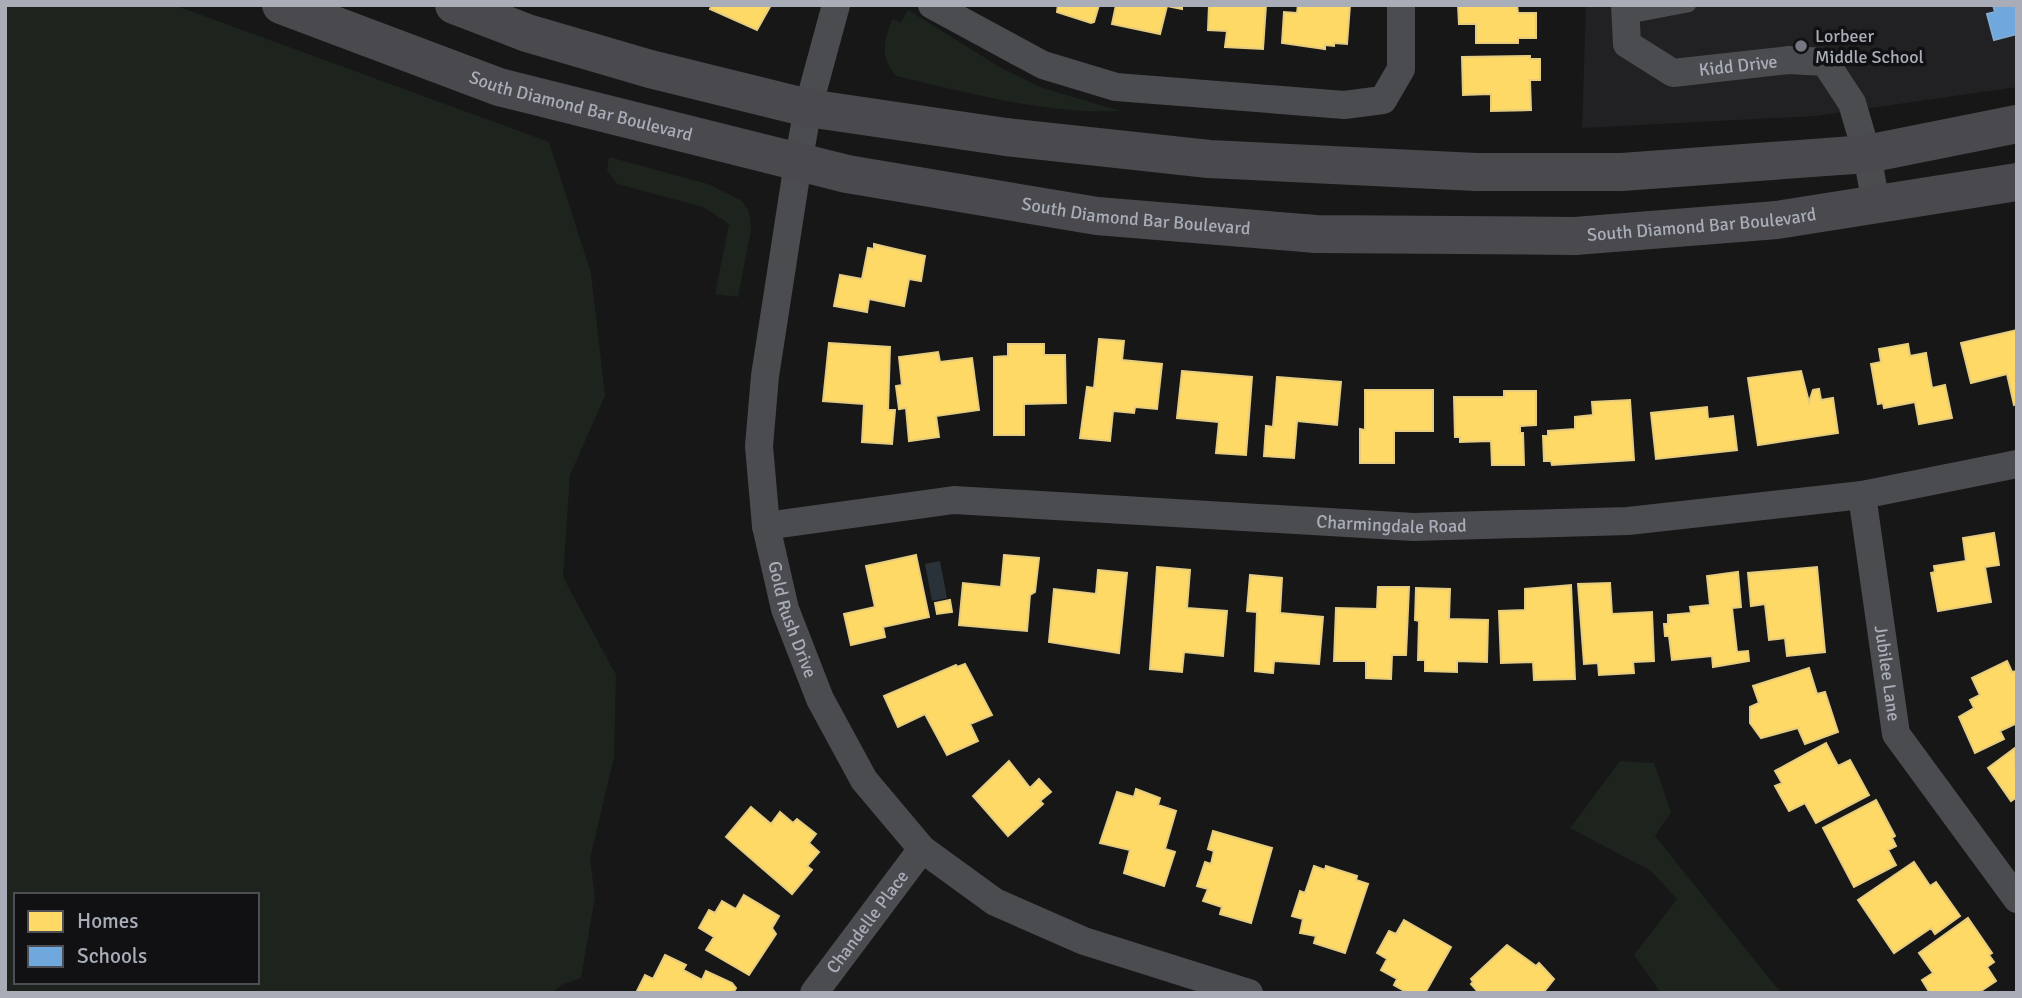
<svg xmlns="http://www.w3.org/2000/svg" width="2022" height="998" viewBox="0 0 2022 998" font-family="Signika,sans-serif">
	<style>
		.built { fill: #212123 }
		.green { fill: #1d241e; fill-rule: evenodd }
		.water { fill: #2a3239 }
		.homes { fill: #ffd966; stroke: #e5cc7f; stroke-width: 2 }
		.schools { fill: #6fa8dc; stroke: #80aad1; stroke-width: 2 }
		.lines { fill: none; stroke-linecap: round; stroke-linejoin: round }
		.lane { stroke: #4b4c50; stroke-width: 14 }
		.street { stroke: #4b4c50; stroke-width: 28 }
		.secondary { stroke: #4a4a4e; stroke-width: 38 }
		.poi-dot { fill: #757880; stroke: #111113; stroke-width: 2.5 }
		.labels { text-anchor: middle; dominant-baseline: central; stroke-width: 7; stroke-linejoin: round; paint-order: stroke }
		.poi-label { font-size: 18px; fill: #a8adb8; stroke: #111113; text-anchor: start }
		.street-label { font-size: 18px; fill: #a8adb8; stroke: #111113 }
	</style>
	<rect width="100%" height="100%" fill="#171717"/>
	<path class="built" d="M 1586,5 L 2017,5 L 2017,87 L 1815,116 L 1582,128 Z"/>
	<path class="green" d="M 5,5 L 174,5 L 549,142 L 591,273 L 605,396 L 570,475 L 563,577 L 616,675 L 614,757 L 590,859 L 595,897 L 581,978 L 561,985 L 552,993 L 5,993 ZM 16,895 L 257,895 L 257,982 L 16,982 Z
		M 908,10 L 1003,69 L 1043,88 L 1120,111 C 1044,114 969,93 896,76 C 879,55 884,43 892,19 L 901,23 Z
		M 609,157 L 708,184 L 742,201 L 749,212 L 751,230 L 738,297 L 715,294 L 729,224 L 703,207 L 617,184 L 607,170 Z
		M 1620,761 L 1654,763 L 1671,812 L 1655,836 L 1781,993 L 1661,993 L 1634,955 L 1677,899 L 1651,871 L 1570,828 Z"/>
	<path class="water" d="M 940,561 L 947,598 L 932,601 L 925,564 Z"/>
	<path class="homes" d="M 712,5 L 771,5 L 757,30 L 710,9 Z
		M 1058,5 L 1099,5 L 1094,22 L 1091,23 L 1057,12 Z
		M 1116,5 L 1182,5 L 1182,9 L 1167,6 L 1160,34 L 1112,24 Z
		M 1209,5 L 1266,5 L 1263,49 L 1225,47 L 1227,31 L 1208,30 Z
		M 1298,5 L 1350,5 L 1347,44 L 1334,43 L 1334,46 L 1325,45 L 1325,49 L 1282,43 L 1284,12 L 1297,13 Z
		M 1458,5 L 1517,5 L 1518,13 L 1536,13 L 1536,38 L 1518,38 L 1518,43 L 1476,43 L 1476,24 L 1459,24 Z
		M 1530,56 L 1530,59 L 1540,59 L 1540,80 L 1530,80 L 1531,110 L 1491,111 L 1491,94 L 1463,95 L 1462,57 Z
		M 874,244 L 925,256 L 921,281 L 909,279 L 904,306 L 869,299 L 867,312 L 834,306 L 840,275 L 862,279 L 868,248 L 874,249 Z
		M 2017,330 L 2017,404 L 2014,405 L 2007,374 L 1971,383 L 1961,343 Z
		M 1099,339 L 1124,341 L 1122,360 L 1162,364 L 1157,409 L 1135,407 L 1134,413 L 1113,411 L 1110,441 L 1080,438 L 1087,387 L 1094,388 Z
		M 829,343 L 890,347 L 888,410 L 895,410 L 892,444 L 862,442 L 864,404 L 823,401 Z
		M 1008,344 L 1044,344 L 1044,355 L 1065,355 L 1066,403 L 1024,404 L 1024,435 L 994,435 L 994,357 L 1008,356 Z
		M 1908,344 L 1910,356 L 1926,353 L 1932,388 L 1945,385 L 1952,418 L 1919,424 L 1915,402 L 1884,408 L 1883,403 L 1878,404 L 1871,364 L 1881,362 L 1879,349 Z
		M 938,352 L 940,362 L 972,358 L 979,410 L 936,416 L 939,437 L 909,441 L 906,408 L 899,409 L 896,386 L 902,385 L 899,357 Z
		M 1182,371 L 1252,377 L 1246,455 L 1216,453 L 1219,422 L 1177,418 Z
		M 1801,371 L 1809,402 L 1813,390 L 1819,389 L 1821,400 L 1833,398 L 1838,433 L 1758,445 L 1748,378 Z
		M 1277,377 L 1341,382 L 1337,425 L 1297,421 L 1294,458 L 1264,456 L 1266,426 L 1273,427 Z
		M 1365,390 L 1433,390 L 1433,431 L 1394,431 L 1394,463 L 1360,463 L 1360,429 L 1365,430 Z
		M 1504,391 L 1536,391 L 1536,425 L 1520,426 L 1520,433 L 1523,433 L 1524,465 L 1492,465 L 1491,441 L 1460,442 L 1460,437 L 1455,437 L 1454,397 L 1504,397 Z
		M 1630,400 L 1634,460 L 1552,465 L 1551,461 L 1544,461 L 1543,436 L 1548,436 L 1548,431 L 1575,429 L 1575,417 L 1593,415 L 1592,402 Z
		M 1707,407 L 1708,419 L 1733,416 L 1737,450 L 1656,459 L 1651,413 Z
		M 1994,533 L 1999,565 L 1985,567 L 1991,602 L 1938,611 L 1931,573 L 1935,572 L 1934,566 L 1966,561 L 1963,538 Z
		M 916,555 L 929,617 L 883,627 L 885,637 L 851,645 L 844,614 L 875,607 L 866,566 Z
		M 1004,555 L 1039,558 L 1035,592 L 1030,595 L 1027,631 L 959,625 L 963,583 L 1001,587 Z
		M 1157,567 L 1190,570 L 1187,608 L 1227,611 L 1223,656 L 1184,652 L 1182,672 L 1150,669 Z
		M 1817,567 L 1825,652 L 1787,656 L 1785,638 L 1769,640 L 1765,604 L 1751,606 L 1748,573 Z
		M 1098,570 L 1127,573 L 1119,653 L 1049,642 L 1054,589 L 1096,594 Z
		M 1738,572 L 1741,607 L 1732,608 L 1737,652 L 1748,651 L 1749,661 L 1713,667 L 1712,656 L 1672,660 L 1669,636 L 1665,636 L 1664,624 L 1668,624 L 1668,615 L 1691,613 L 1690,607 L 1710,605 L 1707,576 Z
		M 1250,575 L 1282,578 L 1280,613 L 1323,617 L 1319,664 L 1274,661 L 1273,673 L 1255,671 L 1257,612 L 1247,611 Z
		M 1610,583 L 1612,614 L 1652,612 L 1654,661 L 1633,662 L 1634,673 L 1599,675 L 1598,663 L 1584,664 L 1578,584 Z
		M 1571,585 L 1575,679 L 1534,680 L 1533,662 L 1501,663 L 1499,611 L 1525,610 L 1525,589 Z
		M 1378,587 L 1409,587 L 1406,655 L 1392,655 L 1391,679 L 1366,678 L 1366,661 L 1334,661 L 1336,608 L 1377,609 Z
		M 1416,588 L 1450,589 L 1449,619 L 1488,620 L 1487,662 L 1457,661 L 1457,672 L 1425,671 L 1425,660 L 1418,660 L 1419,621 L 1415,620 Z
		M 950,600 L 952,612 L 937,614 L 935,603 Z
		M 2007,661 L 2012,672 L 2017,671 L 2017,723 L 2000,731 L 2004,739 L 1975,753 L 1959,717 L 1974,708 L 1970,700 L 1980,695 L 1972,678 Z
		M 965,664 L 992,715 L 970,724 L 978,741 L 947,755 L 925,714 L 898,727 L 884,696 L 956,665 L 957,667 Z
		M 1809,668 L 1817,694 L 1825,692 L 1838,732 L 1805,744 L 1798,728 L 1761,738 L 1750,723 L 1750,707 L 1759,703 L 1753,686 Z
		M 1826,743 L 1838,766 L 1850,760 L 1869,795 L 1816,823 L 1805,803 L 1789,811 L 1775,786 L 1782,783 L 1775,771 Z
		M 2015,748 L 2017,797 L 2011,801 L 1988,768 Z
		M 1009,761 L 1030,788 L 1039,779 L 1051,792 L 1040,801 L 1043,804 L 1008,836 L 973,796 Z
		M 1136,789 L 1160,798 L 1158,805 L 1176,811 L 1165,849 L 1175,852 L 1164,886 L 1124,873 L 1130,850 L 1100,843 L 1117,792 L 1134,797 Z
		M 1876,800 L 1895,836 L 1892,838 L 1896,846 L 1888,850 L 1896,865 L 1854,887 L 1823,828 Z
		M 751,807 L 771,824 L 780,812 L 793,823 L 797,819 L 816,834 L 809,843 L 819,852 L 807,866 L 812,870 L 792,894 L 726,837 Z
		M 1213,831 L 1272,848 L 1251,923 L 1220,914 L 1222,907 L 1203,901 L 1208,889 L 1197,886 L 1205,862 L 1211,864 L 1214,851 L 1208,849 Z
		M 1914,862 L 1930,886 L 1936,882 L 1960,916 L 1935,934 L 1931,928 L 1894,953 L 1858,900 Z
		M 1314,866 L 1325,870 L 1326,866 L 1357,876 L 1356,880 L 1368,884 L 1345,953 L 1314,943 L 1316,936 L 1300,933 L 1303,919 L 1292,916 L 1300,891 L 1305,893 Z
		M 744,895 L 779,916 L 772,928 L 776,934 L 749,975 L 706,950 L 714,937 L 699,928 L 709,910 L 715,913 L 722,901 L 736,909 Z
		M 1968,918 L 1992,953 L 1989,955 L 1994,962 L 1987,967 L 1996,981 L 1978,993 L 1930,993 L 1922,980 L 1933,973 L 1919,953 Z
		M 1404,920 L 1451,947 L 1425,993 L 1408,993 L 1394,985 L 1397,979 L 1381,970 L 1387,959 L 1377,953 L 1389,931 L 1396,934 Z
		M 1507,945 L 1536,966 L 1539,963 L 1554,979 L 1543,993 L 1479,993 L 1471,984 L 1473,982 L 1471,979 Z
		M 665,955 L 686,965 L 683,970 L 702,980 L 706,971 L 732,983 L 736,988 L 733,993 L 636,993 L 645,975 L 653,979 Z"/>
	<path class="schools" d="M 1993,5 L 2017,5 L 2017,34 L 1994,40 L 1987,14 L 1995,12 Z"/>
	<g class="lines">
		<path class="lane" d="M 1626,17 L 1689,5"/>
		<g class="street">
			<path id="s1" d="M 836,5 L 808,108 L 798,163 L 765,376 L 759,446 L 766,526 L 785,609 L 820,699 L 864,780 L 922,849 L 995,902 L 1084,941 L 1249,993"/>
			<path d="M 932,5 L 1043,65 L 1116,87 L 1344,105 L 1383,100 L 1401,69 L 1401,5"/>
			<path id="s2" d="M 1625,5 L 1627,44 L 1673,73 L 1789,60 L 1825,62 L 1852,103 L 1867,154 L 1876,205"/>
			<path id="s3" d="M 1862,495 L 1896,734 L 2017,899"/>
			<path id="s4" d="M 766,526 L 954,500 L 1414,527 L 1628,521 L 1862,495 L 2017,464"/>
			<path id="s5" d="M 814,993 L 922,849"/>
		</g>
		<g class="secondary">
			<path id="s6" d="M 281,5 L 499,87 L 847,174 L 1097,216 L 1316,234 L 1575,236 L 1777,220 L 2017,182"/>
			<path d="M 454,5 L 527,33 L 650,69 L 808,108 L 1006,137 L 1209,159 L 1476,172 L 1622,172 L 1867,154 L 2017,124"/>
		</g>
	</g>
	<circle class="poi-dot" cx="1801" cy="46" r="7"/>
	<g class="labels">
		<g class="poi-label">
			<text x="1815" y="36">Lorbeer<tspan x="1815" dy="21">Middle School</tspan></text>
		</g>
		<g class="street-label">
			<text stroke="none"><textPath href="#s2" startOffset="159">Kidd Drive</textPath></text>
			<text stroke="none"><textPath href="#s6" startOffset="317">South Diamond Bar Boulevard</textPath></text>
			<text stroke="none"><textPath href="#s6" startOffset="884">South Diamond Bar Boulevard</textPath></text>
			<text stroke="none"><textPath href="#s6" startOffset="1451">South Diamond Bar Boulevard</textPath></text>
			<text stroke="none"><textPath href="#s4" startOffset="628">Charmingdale Road</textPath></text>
			<text stroke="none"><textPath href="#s1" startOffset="626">Gold Rush Drive</textPath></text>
			<text stroke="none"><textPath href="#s3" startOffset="180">Jubilee Lane</textPath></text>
			<text stroke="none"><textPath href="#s5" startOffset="89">Chandelle Place</textPath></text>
		</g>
	</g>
	<rect width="2022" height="998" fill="none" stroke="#a8adb8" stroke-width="14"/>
	<rect x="14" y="893" width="245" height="91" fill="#111113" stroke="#4d4f55" stroke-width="2"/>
	<rect x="28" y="911" width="35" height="21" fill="#ffd966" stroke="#4d4f55" stroke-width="2"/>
	<text x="77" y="928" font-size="21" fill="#a8adb8">Homes</text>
	<rect x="28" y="946" width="35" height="21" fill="#6fa8dc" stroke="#4d4f55" stroke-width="2"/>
	<text x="77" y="963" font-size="21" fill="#a8adb8">Schools</text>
</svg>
